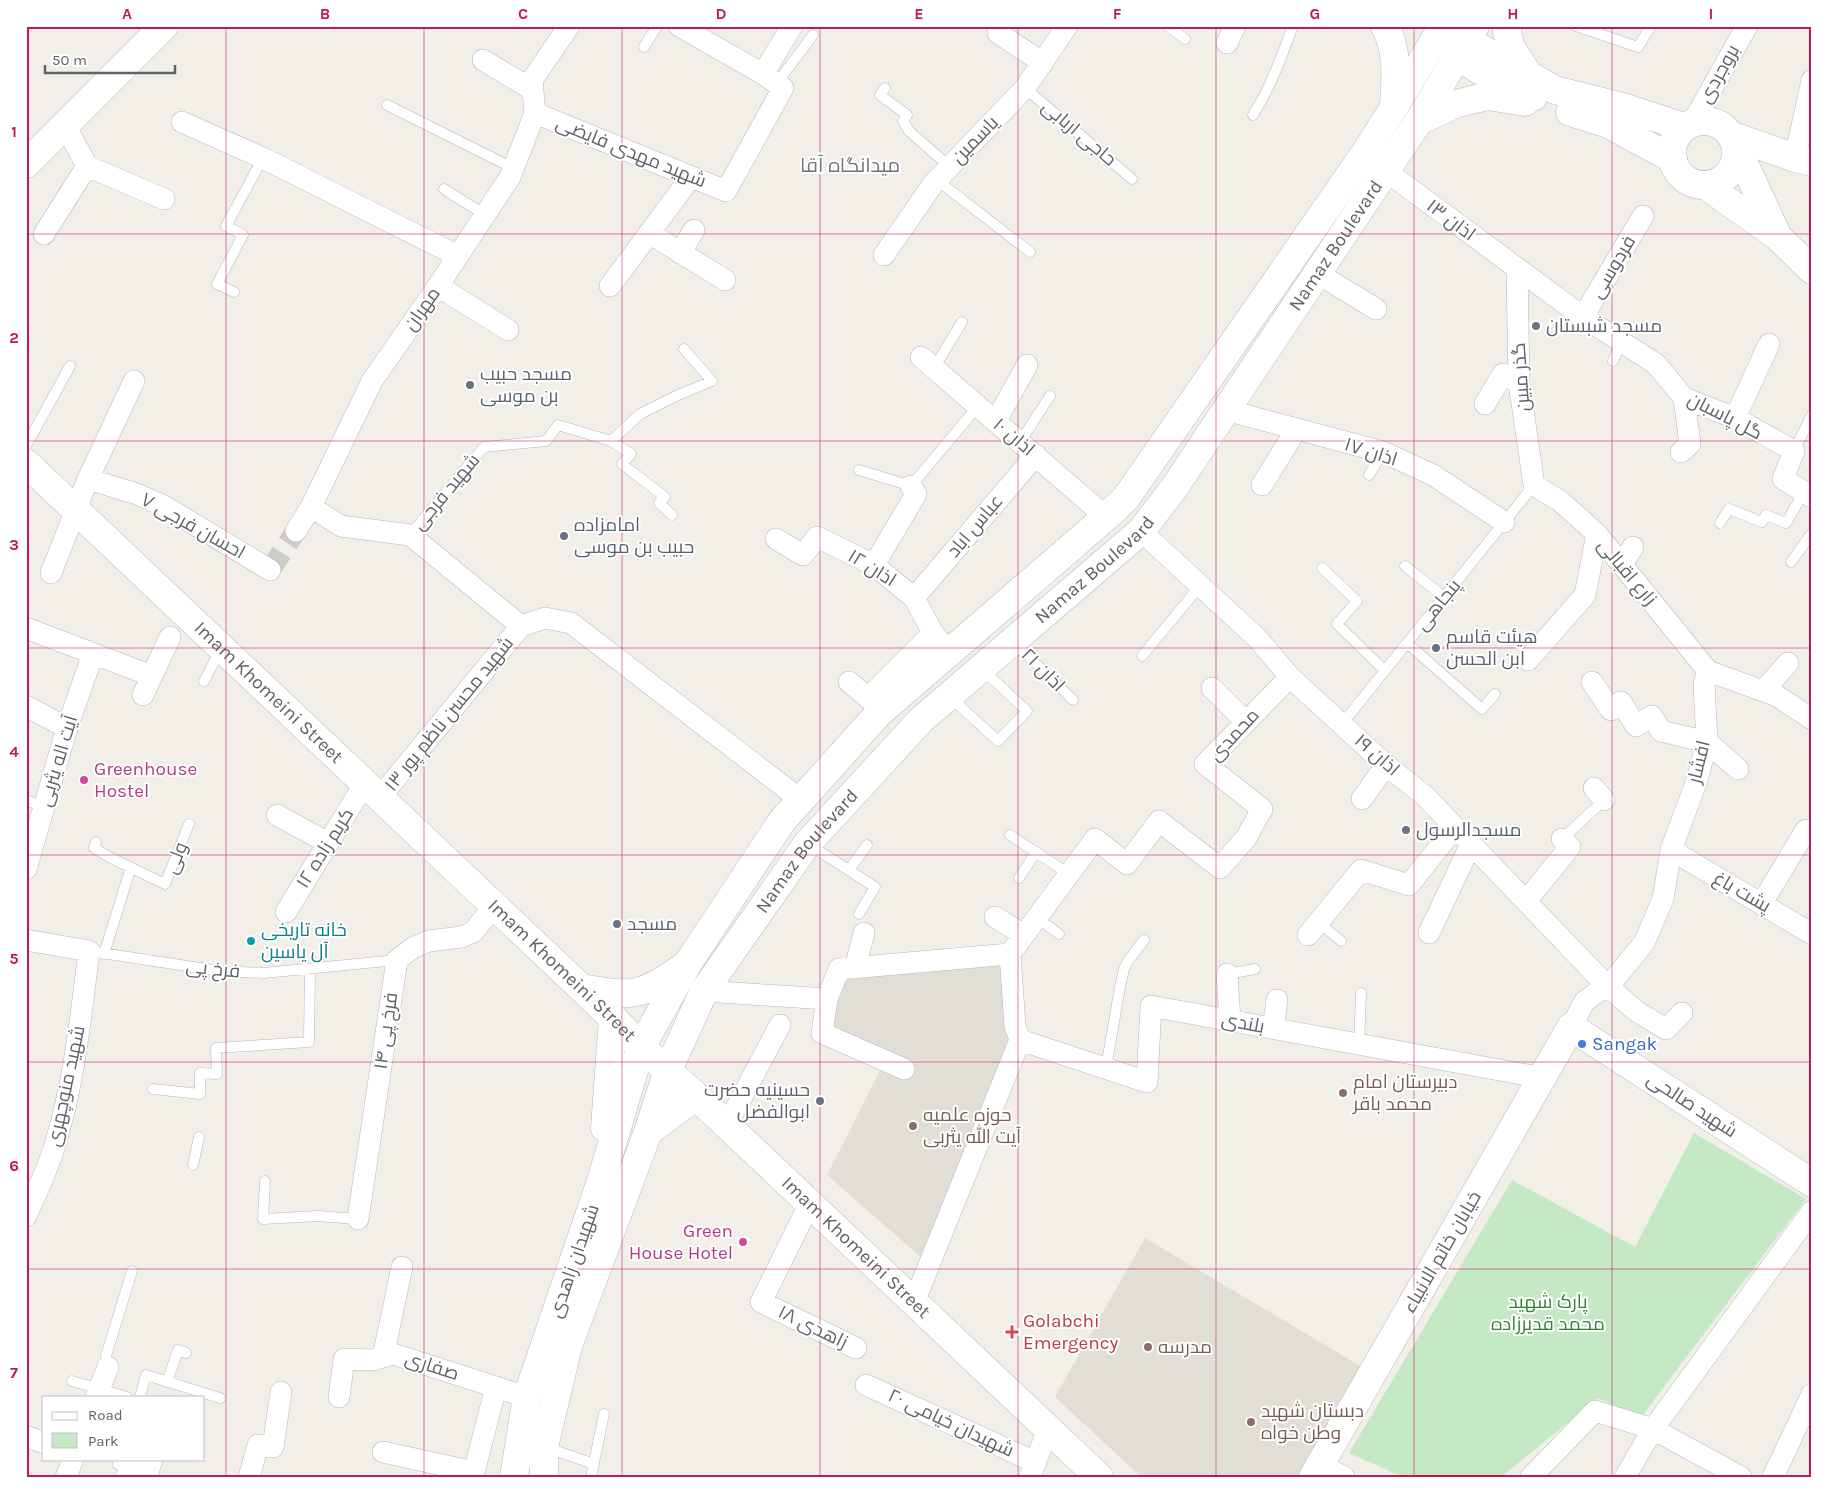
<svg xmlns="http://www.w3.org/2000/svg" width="1838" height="1503" viewBox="0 0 1838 1503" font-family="Karla,Cairo,sans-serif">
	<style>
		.education { fill: #e1ded6 }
		.green { fill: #c5e8c5 }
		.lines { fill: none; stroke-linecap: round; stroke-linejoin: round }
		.street-tunnel { stroke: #ccccc8; stroke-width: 21; stroke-dasharray: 21 11; stroke-linecap: butt }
		.lane-casing { stroke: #b5b8bc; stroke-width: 11 }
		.street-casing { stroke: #b5b8bc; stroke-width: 22 }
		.secondary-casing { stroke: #b6babf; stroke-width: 29 }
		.lane { stroke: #fff; stroke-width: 10 }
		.street { stroke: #fff; stroke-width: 21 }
		.secondary { stroke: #fff; stroke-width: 28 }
		.grid { fill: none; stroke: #c2185b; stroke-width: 1; stroke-opacity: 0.55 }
		.worship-dot { fill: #6b7280; stroke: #fff; stroke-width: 2 }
		.hotel-dot { fill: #d1479c; stroke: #fff; stroke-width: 2 }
		.culture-dot { fill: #0f9aa8; stroke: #fff; stroke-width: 2 }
		.shop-dot { fill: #3f7fe0; stroke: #fff; stroke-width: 2 }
		.education-dot { fill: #8d6e63; stroke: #fff; stroke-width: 2 }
		.health-dot { fill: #e0444e; stroke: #fff; stroke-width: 2 }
		.labels { text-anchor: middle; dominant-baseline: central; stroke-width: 4; stroke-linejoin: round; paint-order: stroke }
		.street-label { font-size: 19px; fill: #5f6368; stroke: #fff }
		.worship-label { font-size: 19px; fill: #5b616d; stroke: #fff; text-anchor: start }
		.hotel-label { font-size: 19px; fill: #b23c85; stroke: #fff; text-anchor: start }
		.culture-label { font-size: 19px; fill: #0d838f; stroke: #fff; text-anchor: start }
		.shop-label { font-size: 19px; fill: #366cbe; stroke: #fff; text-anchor: start }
		.education-label { font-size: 19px; fill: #785e54; stroke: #fff; text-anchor: start }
		.park-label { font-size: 19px; fill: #348238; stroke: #fff }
		.health-label { font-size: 19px; fill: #be3a42; stroke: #fff; text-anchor: start }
		.neighbourhood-label { font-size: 20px; fill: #70757a; stroke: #fff }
		.neatline { fill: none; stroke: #c2185b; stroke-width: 2 }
		.grid-label { font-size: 16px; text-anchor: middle; font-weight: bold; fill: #c2185b }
	</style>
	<rect width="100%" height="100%" fill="#f1efe8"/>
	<path class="education" d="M 1003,962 L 1009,1039 L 922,1258 L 827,1175 L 882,1067 L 831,1029 L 833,1000 L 844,976 Z
		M 1145,1238 L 1362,1367 L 1300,1477 L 1141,1477 L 1055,1397 Z"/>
	<path class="green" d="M 1694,1133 L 1806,1199 L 1641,1417 L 1598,1398 L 1501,1477 L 1403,1477 L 1349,1453 L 1512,1180 L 1635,1247 Z"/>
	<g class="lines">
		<path class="street-tunnel" d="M 270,570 L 296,531"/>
		<defs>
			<path id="lane" d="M 1168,26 L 1185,39
				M 1576,26 L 1638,47 L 1651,26
				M 644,47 L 657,26
				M 777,83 L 813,35
				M 885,88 L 880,95 L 907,115 L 903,121 L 909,131 L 950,167
				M 1025,88 L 1132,179
				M 387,105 L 513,168
				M 1253,115 C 1271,87 1281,57 1293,26
				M 937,180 L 1030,252
				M 444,189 L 485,215
				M 234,292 L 217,284 L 243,235 L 226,226 L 263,158
				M 1613,361 L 1621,342
				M 934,368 L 962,322
				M 611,441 L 631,454 L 622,464 L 665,497 L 659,503 L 672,515
				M 1020,442 L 1050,396
				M 26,446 L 70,366
				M 1794,451 L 1812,415
				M 859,470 L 911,486 L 978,406
				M 1369,475 L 1383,452
				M 1720,523 L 1729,509 L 1762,522 L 1766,515 L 1786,523 L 1804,492
				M 410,535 L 484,447 L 546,441 L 558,425 L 611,441 L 640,414 L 676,396 L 712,381 L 684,349
				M 1791,562 L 1812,533
				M 1405,566 L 1444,597
				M 1322,568 L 1357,601 L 1337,624 L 1385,671
				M 1014,642 L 1073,700
				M 1407,643 L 1482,709 L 1495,694
				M 1142,656 L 1200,586
				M 204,681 L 221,649
				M 950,697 L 998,741 L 1027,711 L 982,669
				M 1342,724 L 1534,485
				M 26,800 L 44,807
				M 1010,835 L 1069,874
				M 1562,839 L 1604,800
				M 96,842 L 94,848 L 111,858 L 165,884 L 189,824
				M 808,844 L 875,887 L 859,914
				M 849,870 L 867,845
				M 1019,878 L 1036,852
				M 1037,918 L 1059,934
				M 1318,922 L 1341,941
				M 89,951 L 219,971 L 264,973 L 397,960
				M 104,954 L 131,867
				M 1227,974 L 1255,969
				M 1359,1044 L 1361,993
				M 1106,1068 L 1120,987 L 1124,969 L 1128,961 L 1144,940
				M 153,1089 L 200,1094 L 200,1073 L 217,1074 L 216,1048 L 309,1042 L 310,969
				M 193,1165 L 199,1137
				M 265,1181 L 263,1219 L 318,1216 L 358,1219
				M 108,1367 L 106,1356 L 132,1271
				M 72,1381 L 127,1397
				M 167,1382 L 178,1350 L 186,1353
				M 140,1397 L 146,1375 L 220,1398
				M 545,1447 L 594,1464
				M 119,1459 L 118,1464 L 130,1468
				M 591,1477 L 604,1414"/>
			<path id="street" d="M 998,33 L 1043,63
				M 1227,43 L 1235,26
				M 483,60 L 533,90
				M 763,74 L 792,26
				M 535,113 L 726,191 L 783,88 L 763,74 L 679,26
				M 182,122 L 263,158 L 458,256
				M 1693,122 L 1747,26
				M 65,125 L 87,166 L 164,199
				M 1795,158 L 1812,80
				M 1386,171 L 1583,317 L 1656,364 L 1684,398 L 1735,418 L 1794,451 L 1783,479 L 1812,497
				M 649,233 L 725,280
				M 44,234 L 87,166
				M 680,253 L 694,230
				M 884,255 L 933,184 L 1025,88 L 1067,26
				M 1517,269 L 1519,383 L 1534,485 L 1560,501 L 1597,534 L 1708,671
				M 1317,273 L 1376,309
				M 438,286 L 508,330
				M 610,286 L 691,177
				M 1583,317 L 1643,216
				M 921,357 L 1106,517
				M 1485,404 L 1503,374 L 1519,383
				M 1226,410 L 1383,452 L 1433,475 L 1504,522
				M 1735,418 L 1769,344
				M 996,421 L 1027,365
				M 1681,452 L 1690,444 L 1684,398
				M 88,479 L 137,494 L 164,506 L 270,570
				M 1262,485 L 1296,430
				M 311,507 L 341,526 L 410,535 L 521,626 L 381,796
				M 296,531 L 311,507 L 372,381 L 438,286 L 510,177 L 535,113 L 532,80 L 569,26
				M 1141,531 L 1257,638 L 1290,677 L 1386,765 L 1425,796 L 1607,986 L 1636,1011 L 1666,1029 L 1682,1013
				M 776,539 L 803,555 L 817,537 L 874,565 L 914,598 L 933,633 L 949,652
				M 1622,564 L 1633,547
				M 874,565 L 916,494 L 911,486
				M 51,573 L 88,479 L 134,381
				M 914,598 L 1036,455
				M 521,626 L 545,618 L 571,623 L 801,800
				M 26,628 L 152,676
				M 1528,660 L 1585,595 L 1597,534
				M 1708,671 L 1777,696 L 1812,719
				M 849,682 L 878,706
				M 1592,682 L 1611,710 L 1621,702 L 1636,726 L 1652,716 L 1661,731 L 1707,742 L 1738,769
				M 1212,688 L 1246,722
				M 1763,691 L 1788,663
				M 143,695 L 170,637
				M 868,698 L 933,633
				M 26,706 L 67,728
				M 1594,788 L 1604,800
				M 1362,799 L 1386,765
				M 277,815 L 328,843
				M 1671,850 L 1812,934
				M 26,869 L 67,728 L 93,654
				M 1526,901 L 1570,847 L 1562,839
				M 1762,903 L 1806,830
				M 286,912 L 365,783
				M 995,917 L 1024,935
				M 1429,933 L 1471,844
				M 1308,935 L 1361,870 L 1409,885 L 1455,827
				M 26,940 L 89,951 C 81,1014 75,1077 57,1138 C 50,1165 37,1191 26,1216
				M 1010,954 L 1095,839 L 1127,864 L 1159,821 L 1220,868 L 1246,838 L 1262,809 L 1205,764 L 1290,677
				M 855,968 L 864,933
				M 1227,974 L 1230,1020
				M 704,991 L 827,999
				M 1571,1027 L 1585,1001 L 1612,982 L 1644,943 L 1663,899 L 1671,850 L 1697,780 L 1707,742 L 1704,683 L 1708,671
				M 1273,1028 L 1277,1000
				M 1020,1040 L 1147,1082 L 1151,1006 L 1543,1078
				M 904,1069 L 822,1033 L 827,999 L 839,969 L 1010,954 L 1015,1026 L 1020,1040
				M 727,1125 L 780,1025
				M 810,1203 L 761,1302 L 856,1348
				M 358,1219 L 397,960 L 414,947 L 429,941 L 462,937 L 473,932 L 495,905
				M 914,1302 L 1020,1040
				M 383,1357 L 402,1267
				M 866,1385 L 1035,1462
				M 96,1397 L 108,1367
				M 339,1397 L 344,1359 L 373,1360 L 393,1354 L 527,1397
				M 26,1436 L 44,1443
				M 383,1452 L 474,1472 L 496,1387
				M 1320,1465 L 1344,1477
				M 66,1477 L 73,1459
				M 126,1477 L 130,1468 L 148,1473 L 152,1459
				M 249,1477 L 258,1445 L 273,1447 L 281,1392
				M 1030,1477 L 1048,1429
				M 1531,1477 L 1595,1411 L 1653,1429 L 1812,1211
				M 1625,1477 L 1653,1429 L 1741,1477
				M 1773,1477 L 1812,1394"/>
			<g id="secondary">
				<path d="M 1385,26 C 1398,52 1396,75 1394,103"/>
				<path d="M 1506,26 L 1510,46 L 1528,74"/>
				<path d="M 1450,35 L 1466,40 L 1555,90 L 1623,107 L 1684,127"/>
				<path d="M 1446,41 L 1457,55 L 1482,72 L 1533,97"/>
				<path d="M 1570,112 L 1608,124 L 1673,159"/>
				<circle cx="1704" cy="153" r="32"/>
				<path d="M 1419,121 L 1455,104 L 1488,96 L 1525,102"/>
				<path d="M 1733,136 L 1795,158 L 1812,162"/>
				<path d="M 1736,146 L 1777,235"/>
				<path d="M 26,164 L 164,26"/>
				<path d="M 1705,185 L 1777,236 L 1812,270"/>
				<path id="s1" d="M 26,463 L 613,1018 L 641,1047 L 696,1096 L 1099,1477"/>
				<path d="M 582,988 C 630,998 644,996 683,967"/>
				<path d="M 605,1128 L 613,1018"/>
				<path d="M 648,1132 L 696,1096"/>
				<path d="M 514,1477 L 527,1397 L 601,1181 L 641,1047 L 688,963 L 782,821 L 879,713 L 1106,517 L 1126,498 L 1365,153 L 1393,109 L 1443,26"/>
				<path id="s2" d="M 544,1477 L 544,1447 L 568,1346 L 648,1132 L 668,1070 L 704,991 L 807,844 L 921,720 L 1141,531 L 1174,488 L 1419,121 L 1475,26"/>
				<path d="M 1313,1477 L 1571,1027 L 1812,1183"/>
			</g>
		</defs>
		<use href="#lane" class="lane-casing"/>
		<use href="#street" class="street-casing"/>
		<use href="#secondary" class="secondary-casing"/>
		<use href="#lane" class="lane"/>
		<use href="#street" class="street"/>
		<use href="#secondary" class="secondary"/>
	</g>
	<path class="grid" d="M 226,26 L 226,1477M 424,26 L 424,1477M 622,26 L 622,1477M 820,26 L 820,1477M 1018,26 L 1018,1477M 1216,26 L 1216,1477M 1414,26 L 1414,1477M 1612,26 L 1612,1477M 26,234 L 1812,234M 26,441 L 1812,441M 26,648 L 1812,648M 26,855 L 1812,855M 26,1062 L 1812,1062M 26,1269 L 1812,1269"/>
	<g class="worship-dot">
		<circle cx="1536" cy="326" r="5"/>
		<circle cx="470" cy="385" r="5"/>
		<circle cx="564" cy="536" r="5"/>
		<circle cx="1436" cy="648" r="5"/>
		<circle cx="1406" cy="830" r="5"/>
		<circle cx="617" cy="924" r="5"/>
		<circle cx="820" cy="1101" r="5"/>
	</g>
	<g class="hotel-dot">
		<circle cx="84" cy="780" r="5"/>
		<circle cx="743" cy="1242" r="5"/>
	</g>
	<circle class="culture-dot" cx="251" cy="941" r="5"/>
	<circle class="shop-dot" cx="1582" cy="1044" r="5"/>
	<g class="education-dot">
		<circle cx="1343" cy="1093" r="5"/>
		<circle cx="913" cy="1126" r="5"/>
		<circle cx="1148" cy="1347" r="5"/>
		<circle cx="1251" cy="1422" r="5"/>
	</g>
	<path class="health-dot" d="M1009.5 1324.5h5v5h5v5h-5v5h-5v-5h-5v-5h5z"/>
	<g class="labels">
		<g class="street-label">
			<text transform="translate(1719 74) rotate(-61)">بروجردی</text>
			<text transform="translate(1079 133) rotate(40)">حاجی اربابی</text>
			<text transform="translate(975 140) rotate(-46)">یاسمین</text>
			<text transform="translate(631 152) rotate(22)">شهید مهدی فایضی</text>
			<text transform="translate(1451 220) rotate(37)">اذان ۱۳</text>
			<text stroke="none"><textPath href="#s2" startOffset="1498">Namaz Boulevard</textPath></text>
			<text transform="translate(1613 267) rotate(-59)">فردوسی</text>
			<text transform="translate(422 309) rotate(-55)">مهران</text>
			<text transform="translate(1521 377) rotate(-94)">گذر مبین</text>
			<text transform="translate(1725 416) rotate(27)">گل پاسبان</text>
			<text transform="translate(1014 437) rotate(40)">اذان ۱۰</text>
			<text transform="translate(1371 452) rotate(18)">اذان ۱۷</text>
			<text transform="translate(446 492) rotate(-50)">شهید فرجی</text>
			<text transform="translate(193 526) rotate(29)">احسان فرجی ۷</text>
			<text transform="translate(975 526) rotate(-50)">عباس اباد</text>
			<text transform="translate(872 568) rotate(32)">اذان ۱۲</text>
			<text stroke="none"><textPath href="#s2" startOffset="1092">Namaz Boulevard</textPath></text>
			<text transform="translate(1627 572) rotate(50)">زارع اقبالی</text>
			<text transform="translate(1438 605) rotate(-51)">پنجاهی</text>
			<text transform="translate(1043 670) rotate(45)">اذان ۲۱</text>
			<text stroke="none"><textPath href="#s1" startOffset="334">Imam Khomeini Street</textPath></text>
			<text transform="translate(449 714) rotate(-51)">شهید محسن ناظم پور ۱۳</text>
			<text transform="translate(1234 735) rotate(-47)">محمدی</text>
			<text transform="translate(1377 755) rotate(41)">اذان ۱۹</text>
			<text transform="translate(58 761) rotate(-73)">آیت اله یثربی</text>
			<text transform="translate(1699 762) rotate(-76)">افشار</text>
			<text transform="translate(325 848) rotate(-58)">کریم زاده ۱۲</text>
			<text stroke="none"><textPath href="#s2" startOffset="688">Namaz Boulevard</textPath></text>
			<text transform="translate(176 858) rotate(-68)">ولی</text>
			<text transform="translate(1742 892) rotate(30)">پشت باغ</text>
			<text transform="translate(213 969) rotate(6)">فرخ پی</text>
			<text stroke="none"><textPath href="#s1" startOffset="738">Imam Khomeini Street</textPath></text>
			<text transform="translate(1243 1023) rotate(11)">بلندی</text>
			<text transform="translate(386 1031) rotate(-82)">فرخ پی ۱۴</text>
			<text transform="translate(66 1086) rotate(-78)">شهید منوچهری</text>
			<text transform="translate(1692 1105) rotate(33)">شهید صالحی</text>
			<text stroke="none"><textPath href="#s1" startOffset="1142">Imam Khomeini Street</textPath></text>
			<text transform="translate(1442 1252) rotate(-60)">خیابان خاتم الانبیاء</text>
			<text transform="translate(574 1261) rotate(-71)">شهیدان زاهدی</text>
			<text transform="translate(813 1327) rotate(26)">زاهدی ۱۸</text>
			<text transform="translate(432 1366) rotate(18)">صفاری</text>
			<text transform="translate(951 1423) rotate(25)">شهیدان خیامی ۲۰</text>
		</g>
		<g class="worship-label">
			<text x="1546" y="326">مسجد شبستان</text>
			<text x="480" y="374">مسجد حبیب<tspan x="480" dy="22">بن موسی</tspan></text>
			<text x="574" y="525">امامزاده<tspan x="574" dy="22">حبیب بن موسی</tspan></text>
			<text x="1446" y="637">هیئت قاسم<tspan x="1446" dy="22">ابن الحسن</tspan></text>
			<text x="1416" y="830">مسجدالرسول</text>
			<text x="627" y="924">مسجد</text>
			<text x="810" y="1090" text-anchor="end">حسینیه حضرت<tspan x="810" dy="22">ابوالفضل</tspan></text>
		</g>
		<g class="hotel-label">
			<text x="94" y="769">Greenhouse<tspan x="94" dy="22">Hostel</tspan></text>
			<text x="733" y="1231" text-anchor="end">Green<tspan x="733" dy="22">House Hotel</tspan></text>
		</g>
		<g class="culture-label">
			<text x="261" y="930">خانه تاریخی<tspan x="261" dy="22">آل یاسین</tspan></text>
		</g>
		<g class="shop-label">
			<text x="1592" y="1044">Sangak</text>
		</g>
		<g class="education-label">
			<text x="1353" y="1082">دبیرستان امام<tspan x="1353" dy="22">محمد باقر</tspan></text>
			<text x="923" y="1115">حوزه علمیه<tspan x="923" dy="22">آیت الله یثربی</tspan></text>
			<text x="1158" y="1347">مدرسه</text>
			<text x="1261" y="1411">دبستان شهید<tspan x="1261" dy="22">وطن خواه</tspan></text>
		</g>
		<g class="park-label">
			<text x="1548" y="1302">پارک شهید<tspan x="1548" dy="22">محمد قدیرزاده</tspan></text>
		</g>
		<g class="health-label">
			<text x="1023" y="1321">Golabchi<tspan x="1023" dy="22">Emergency</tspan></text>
		</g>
		<g class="neighbourhood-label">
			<text x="850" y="165">میدانگاه آقا</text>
		</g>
	</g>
	<rect width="1838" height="1503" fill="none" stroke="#ffffff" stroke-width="55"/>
	<rect x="42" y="1396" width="162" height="65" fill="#ffffff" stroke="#bfc1c3"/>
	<rect x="52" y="1412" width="25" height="8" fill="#ffffff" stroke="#bfc1c3"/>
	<text x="88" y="1420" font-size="15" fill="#5f6368">Road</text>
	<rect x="52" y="1433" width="25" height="15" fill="#c5e8c5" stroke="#bfc1c3"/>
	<text x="88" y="1446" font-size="15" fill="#5f6368">Park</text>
	<path d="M45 65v8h130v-8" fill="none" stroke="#5f6368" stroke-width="2.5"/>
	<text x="52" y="65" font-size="15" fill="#5f6368" stroke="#ffffff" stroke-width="4" paint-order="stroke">50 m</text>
	<rect x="28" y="28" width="1782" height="1448" class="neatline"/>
	<g class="grid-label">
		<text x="127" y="19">A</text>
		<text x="325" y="19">B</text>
		<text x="523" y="19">C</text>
		<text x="721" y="19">D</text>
		<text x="919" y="19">E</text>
		<text x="1117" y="19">F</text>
		<text x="1315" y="19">G</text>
		<text x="1513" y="19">H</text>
		<text x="1711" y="19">I</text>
		<text x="14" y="137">1</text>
		<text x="14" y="343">2</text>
		<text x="14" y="550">3</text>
		<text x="14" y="757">4</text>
		<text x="14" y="964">5</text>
		<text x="14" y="1171">6</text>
		<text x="14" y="1378">7</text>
	</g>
</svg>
